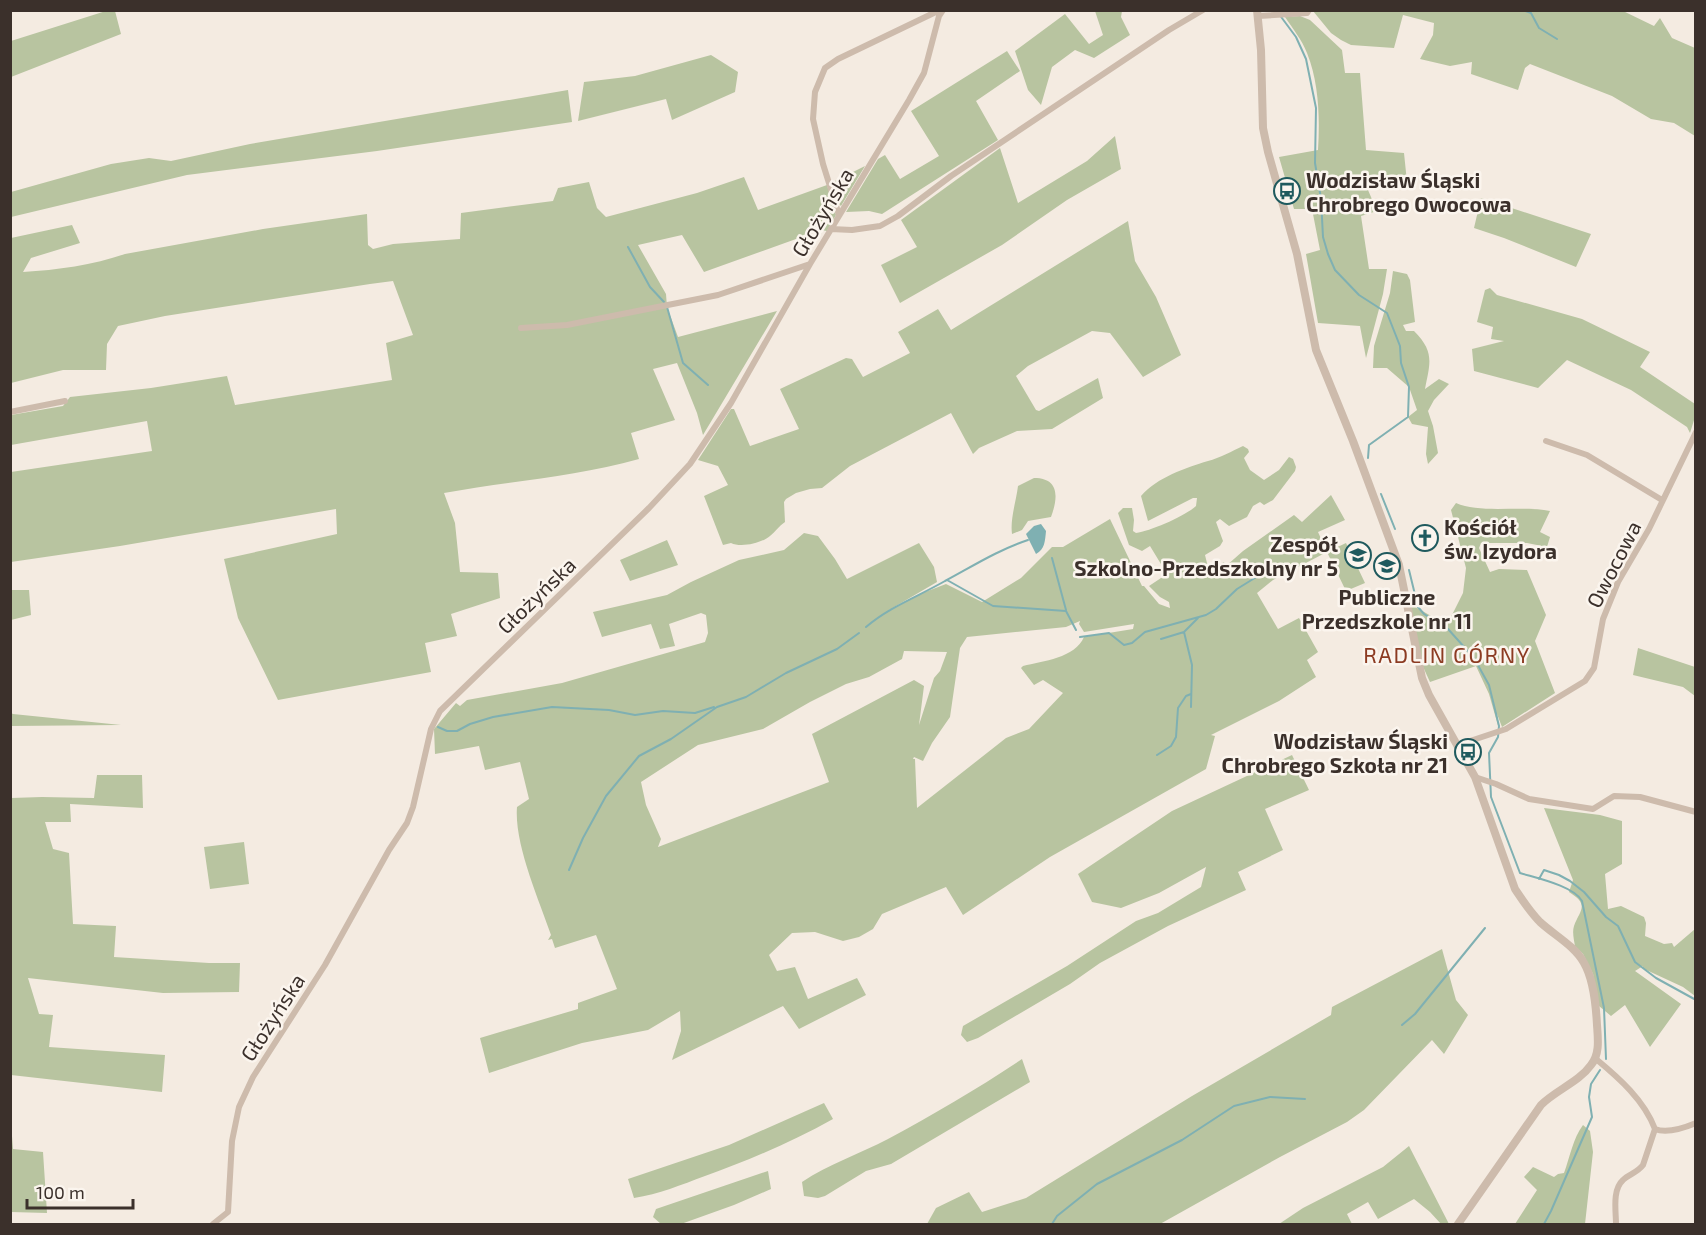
<svg xmlns="http://www.w3.org/2000/svg" width="1706" height="1235" viewBox="0 0 1706 1235" font-family="'Exo 2',sans-serif">
	<style>
		.green { fill: #b8c4a0; fill-rule: evenodd }
		.water { fill: #7fb0b2 }
		.lines { fill: none; stroke-linecap: round; stroke-linejoin: round }
		.stream { stroke: #7fb0b2; stroke-width: 2 }
		.minor { stroke: #cdbbac; stroke-width: 6 }
		.tertiary { stroke: #cdbbac; stroke-width: 8 }
		.labels { text-anchor: middle; dominant-baseline: central; stroke-width: 5; stroke-linejoin: round; paint-order: stroke }
		.poi-label { font-size: 21px; font-weight: bold; fill: #3b302b; stroke: #fbf5ee; text-anchor: start }
		.street-label { font-size: 21px; fill: #3b302b; stroke: #fbf5ee }
		.neighbourhood-label { font-size: 22px; letter-spacing: 1.5px; fill: #8c3b22; stroke: #fbf5ee }
	</style>
	<rect width="100%" height="100%" fill="#f4ebe1"/>
	<path class="green" d="M 109,10 L 115,11 L 121,34 L 11,77 L 11,41 Z
		M 1621,10 L 1654,26 L 1660,18 L 1672,38 L 1695,48 L 1695,136 L 1674,123 L 1651,119 L 1612,96 L 1530,64 L 1525,68 L 1518,90 L 1471,74 L 1472,62 L 1450,66 L 1420,59 L 1433,35 L 1434,23 L 1403,15 L 1394,48 L 1351,45 L 1341,40 L 1331,33 L 1313,11 Z
		M 1095,11 L 1122,11 L 1121,17 L 1130,35 L 1094,58 L 1075,50 L 1052,67 L 1041,105 L 1028,90 L 1015,51 L 1065,14 L 1089,44 L 1103,35 Z
		M 1300,16 L 1310,20 L 1342,50 L 1345,73 L 1360,73 L 1366,150 L 1404,153 L 1407,182 L 1376,176 L 1365,183 L 1377,211 L 1361,216 L 1369,269 L 1387,269 L 1383,294 L 1366,358 L 1360,326 L 1318,323 L 1306,254 L 1320,250 L 1312,209 L 1294,209 L 1279,157 L 1318,150 C 1320,118 1319,83 1307,53 C 1302,40 1293,29 1285,17 Z
		M 1007,51 L 1020,71 L 976,101 L 998,140 L 882,214 L 869,211 L 846,212 L 878,159 L 885,155 L 900,179 L 939,156 L 911,111 Z
		M 711,55 L 738,72 L 735,92 L 672,120 L 666,99 L 578,121 L 584,82 L 635,76 Z
		M 568,90 L 572,122 L 377,151 L 187,175 L 11,217 L 11,192 L 111,164 L 149,158 L 171,161 L 250,144 Z
		M 1115,136 L 1121,169 L 1067,200 L 1002,245 L 900,303 L 881,265 L 917,247 L 901,220 L 1000,148 L 1018,203 L 1087,161 Z
		M 865,166 L 841,206 L 838,203 L 831,183 Z
		M 744,177 L 758,210 L 827,185 L 836,215 L 827,231 L 821,230 L 704,272 L 682,235 L 638,245 L 666,294 L 667,307 L 678,337 L 777,311 L 703,435 L 697,413 L 677,363 L 653,369 L 675,420 L 631,433 L 639,459 C 575,477 509,481 444,493 L 455,523 L 460,572 L 498,573 L 500,598 L 451,614 L 457,636 L 425,643 L 431,672 L 278,700 L 238,618 L 224,559 L 337,534 L 336,509 L 120,546 L 11,562 L 11,472 L 152,451 L 147,421 L 11,445 L 11,415 L 63,406 L 70,397 L 151,388 L 227,376 L 235,405 L 392,380 L 386,343 L 413,335 L 393,281 L 370,284 L 165,316 L 118,326 L 107,344 L 106,370 L 63,370 L 11,383 L 11,238 L 72,225 L 80,243 L 31,258 L 23,272 C 57,270 93,265 125,254 L 263,229 L 367,214 L 368,245 L 373,249 L 393,244 L 460,239 L 461,213 L 553,201 L 558,188 L 589,182 L 597,208 L 606,217 L 697,193 Z
		M 1481,198 L 1591,234 L 1576,267 L 1504,238 L 1474,228 Z
		M 1128,221 L 1135,261 L 1156,297 L 1181,355 L 1143,377 L 1110,333 L 1092,331 L 1028,366 L 1016,376 L 1036,410 L 1039,411 L 1098,378 L 1103,398 L 1052,429 L 1017,431 L 979,448 L 973,454 L 951,413 L 850,466 L 822,488 L 810,489 L 796,493 L 786,499 L 784,502 L 785,522 C 779,526 775,532 770,536 C 762,543 741,548 731,543 L 723,545 L 704,496 L 728,485 L 718,466 L 698,460 L 731,409 L 734,409 L 750,446 L 799,429 L 780,389 L 846,358 L 852,359 L 863,377 L 910,353 L 898,332 L 938,309 L 951,330 Z
		M 1393,271 L 1407,274 L 1410,280 L 1415,322 L 1403,325 L 1406,331 L 1414,331 C 1435,352 1430,363 1425,389 L 1439,379 L 1449,384 L 1434,400 L 1428,411 L 1433,426 L 1438,453 L 1428,464 L 1426,454 L 1428,427 L 1412,424 L 1408,417 L 1417,410 L 1409,387 L 1387,368 L 1373,368 L 1374,346 L 1390,293 Z
		M 1490,288 L 1497,295 L 1582,319 L 1650,352 L 1640,367 L 1695,404 L 1695,417 L 1690,433 L 1687,427 L 1631,390 L 1567,360 L 1538,388 L 1474,371 L 1472,349 L 1504,341 L 1491,339 L 1493,327 L 1477,322 L 1485,290 Z
		M 1243,446 L 1248,449 L 1249,452 L 1244,458 L 1250,470 L 1264,480 L 1279,470 L 1289,457 L 1293,459 L 1296,467 L 1295,471 L 1273,500 L 1264,505 L 1260,502 L 1253,506 L 1247,517 L 1229,526 L 1220,519 L 1216,522 L 1223,541 L 1220,546 L 1205,555 L 1208,567 L 1213,568 L 1224,562 L 1226,566 L 1243,551 L 1294,515 L 1302,522 L 1331,495 L 1345,520 L 1318,532 L 1327,552 L 1346,543 L 1365,583 L 1346,591 L 1327,552 L 1273,580 L 1257,593 L 1278,629 L 1299,618 L 1318,652 L 1307,660 L 1316,677 L 1279,701 L 1211,735 L 1215,736 L 1206,769 L 1050,857 L 963,915 L 946,887 L 882,914 L 873,929 L 859,937 L 843,941 L 815,932 L 792,933 L 769,955 L 777,971 L 795,967 L 808,999 L 857,978 L 866,995 L 799,1029 L 783,1006 L 672,1060 L 681,1031 L 680,1011 L 648,1030 L 582,1043 L 489,1073 L 480,1038 L 578,1009 L 578,1003 L 617,989 L 596,935 L 555,948 L 552,939 L 548,940 L 551,935 C 539,900 514,844 517,807 L 529,799 L 520,762 L 485,770 L 479,746 L 435,754 L 434,729 L 456,703 L 460,706 L 467,700 L 562,683 L 705,642 L 708,633 L 706,615 L 701,613 L 669,624 L 675,646 L 660,649 L 651,624 L 602,637 L 593,612 L 667,595 L 691,582 L 739,560 L 784,550 L 804,533 L 818,536 L 835,559 L 847,579 L 919,543 L 934,567 L 937,582 L 889,610 L 920,594 L 946,584 L 982,602 L 1021,578 L 1052,547 L 1063,547 L 1110,519 L 1142,586 L 1144,586 L 1159,604 L 1170,608 L 1169,602 L 1160,597 L 1149,586 L 1167,574 L 1150,546 L 1142,551 L 1129,545 L 1118,513 L 1123,508 L 1132,508 L 1134,520 L 1133,531 L 1136,533 C 1151,531 1185,516 1196,506 L 1197,498 L 1193,498 L 1148,521 L 1141,496 C 1158,477 1185,468 1208,461 C 1220,458 1232,451 1243,446 ZM 1080,621 L 1079,624 L 1084,632 L 1134,624 L 1133,629 L 1084,637 C 1075,658 1043,661 1023,666 L 1021,668 L 1034,685 L 1043,680 L 1063,693 L 1029,729 L 1006,738 L 917,808 L 915,759 L 913,759 L 914,757 L 923,761 L 932,743 L 950,717 L 960,648 L 967,637 L 1066,627 ZM 904,651 L 947,652 L 940,671 L 934,678 L 919,725 L 924,686 L 914,680 L 812,734 L 829,782 L 658,847 L 661,839 L 646,805 L 641,782 L 698,745 L 763,729 L 810,702 L 846,684 L 869,677 L 902,659 Z
		M 1034,478 C 1060,478 1058,498 1051,517 L 1028,521 L 1022,530 L 1012,534 C 1010,519 1016,502 1018,486 Z
		M 1456,503 C 1480,514 1522,505 1550,511 L 1540,532 L 1550,537 L 1547,547 L 1527,543 L 1481,543 L 1479,548 L 1490,572 L 1499,569 L 1527,570 L 1546,615 L 1535,641 L 1555,693 L 1502,727 L 1497,714 L 1499,729 L 1489,694 L 1476,666 L 1430,682 L 1419,658 L 1410,604 L 1447,625 L 1463,593 L 1466,568 L 1451,510 Z
		M 667,540 L 678,565 L 630,581 L 620,560 Z
		M 10,590 L 29,590 L 31,615 L 11,620 Z
		M 1638,648 L 1695,667 L 1695,696 L 1683,687 L 1633,675 Z
		M 11,713 L 13,714 L 121,725 L 11,726 Z
		M 1292,755 L 1309,790 L 1265,809 L 1283,850 L 1238,872 L 1246,890 L 1168,926 L 1100,963 L 1070,984 L 978,1038 L 967,1042 L 961,1035 L 963,1026 L 1067,966 L 1136,921 L 1158,913 L 1201,887 L 1206,867 L 1159,893 L 1121,908 L 1092,902 L 1078,874 L 1172,811 Z
		M 97,775 L 142,775 L 143,808 L 70,804 L 71,822 L 45,822 L 53,849 L 69,853 L 73,924 L 116,926 L 114,957 L 209,963 L 240,963 L 239,992 L 163,993 L 28,978 L 39,1014 L 53,1015 L 49,1047 L 165,1055 L 162,1092 L 11,1075 L 11,798 L 42,797 L 94,798 Z
		M 1544,808 L 1600,815 L 1622,821 L 1622,864 L 1605,874 L 1608,909 L 1621,906 L 1644,917 L 1646,923 L 1645,936 L 1664,944 L 1672,943 L 1674,947 L 1695,929 L 1695,996 L 1683,987 L 1642,968 L 1643,966 L 1635,971 L 1681,1004 L 1650,1047 L 1625,1005 L 1611,1016 L 1599,1006 L 1593,974 L 1583,954 L 1575,946 C 1574,940 1572,932 1574,926 C 1580,910 1590,905 1569,892 L 1573,880 Z
		M 244,842 L 249,884 L 210,889 L 204,847 Z
		M 1442,949 L 1456,1000 L 1468,1015 L 1444,1054 L 1432,1040 L 1364,1110 L 1347,1122 L 1280,1157 L 1160,1224 L 927,1224 L 936,1208 L 969,1192 L 982,1212 L 1026,1198 L 1192,1096 L 1331,1015 L 1332,1007 Z
		M 1022,1059 L 1030,1082 L 891,1164 L 866,1171 L 825,1196 L 818,1198 L 804,1196 L 802,1182 C 829,1164 859,1154 888,1139 C 934,1114 979,1088 1022,1059 Z
		M 824,1103 L 833,1119 C 792,1142 749,1160 705,1176 C 681,1185 659,1194 634,1198 L 628,1179 L 729,1145 Z
		M 11,1123 L 13,1149 L 43,1152 L 47,1213 L 11,1212 Z
		M 1583,1125 L 1590,1131 L 1593,1152 L 1585,1224 L 1515,1224 L 1537,1190 L 1524,1177 L 1533,1167 L 1554,1177 L 1558,1174 L 1564,1173 C 1570,1157 1573,1138 1583,1125 Z
		M 1409,1146 L 1449,1224 L 1441,1224 L 1430,1212 L 1414,1199 L 1378,1219 L 1368,1202 L 1347,1214 L 1352,1224 L 1279,1224 L 1303,1208 L 1383,1167 Z
		M 768,1171 L 771,1189 L 734,1205 L 681,1224 L 661,1224 L 653,1217 L 656,1209 Z"/>
	<path class="water" d="M 1041,524 L 1046,531 C 1045,541 1045,549 1036,554 L 1026,534 L 1034,526 Z"/>
	<g class="lines">
		<path class="stream" d="M 1276,10 L 1296,37 L 1306,59 L 1316,108 L 1315,163 L 1321,199 L 1323,237 L 1328,254 L 1335,270 L 1359,295 L 1387,313 L 1400,346 L 1401,363 L 1409,387 L 1408,417 L 1369,445 L 1368,458
			M 1523,10 L 1531,13 L 1539,28 L 1557,39
			M 628,247 L 650,287 L 664,302
			M 667,307 L 683,363 L 708,385
			M 1381,494 L 1395,529
			M 1052,558 L 1066,610
			M 1409,570 L 1418,607 L 1424,614 L 1448,629 L 1474,658 L 1489,685 L 1499,726 L 1498,737 L 1489,753 L 1491,797 L 1520,873 C 1536,878 1574,886 1582,901 L 1604,1008 L 1606,1059
			M 947,580 L 993,606 L 1066,611 L 1076,630
			M 866,627 C 889,607 919,596 945,581 C 973,566 998,550 1028,540
			M 1080,637 L 1109,633 L 1124,645 L 1132,643 L 1145,632 L 1206,615 L 1216,609 L 1237,589 L 1266,571 L 1286,565
			M 1161,639 L 1184,632
			M 1191,707 L 1192,665 L 1184,632 L 1198,618
			M 438,727 L 447,731 L 457,731 L 470,724 L 493,717 L 552,707 L 609,710 L 635,715 L 663,711 L 695,713 L 714,707
			M 1157,755 L 1171,746 L 1176,737 L 1178,708 L 1186,696 L 1191,694
			M 569,870 L 583,838 L 606,796 L 639,756 L 671,739 L 717,707 L 746,697 L 786,673 L 837,649 L 859,633
			M 1539,879 L 1544,870 L 1559,875 L 1570,881 L 1584,892 L 1606,917 L 1618,926 L 1635,962 L 1656,978 L 1696,1000
			M 1402,1025 L 1415,1014 L 1485,928
			M 1052,1224 L 1057,1216 L 1097,1184 L 1182,1140 L 1234,1106 L 1270,1097 L 1305,1099
			M 1544,1224 L 1551,1211 L 1592,1117 L 1589,1097 L 1591,1084 L 1600,1070"/>
		<path class="minor" d="M 1258,16 L 1307,13 L 1309,10
			M 839,215 L 823,164 L 813,119 L 815,92 L 825,68 L 838,59 L 940,10
			M 831,229 L 852,230 L 880,226 L 898,216 L 951,176 L 1169,30 L 1203,10
			M 521,328 L 567,325 L 718,295 L 810,264
			M 10,412 L 65,401
			M 1546,441 L 1587,455 L 1662,500
			M 1458,745 L 1506,729 L 1585,681 L 1594,668 L 1603,619 L 1618,582 L 1649,529 L 1696,432
			M 1475,777 L 1496,784 L 1529,799 L 1593,809 L 1614,796 L 1640,797 L 1696,812
			M 1596,1059 C 1619,1078 1644,1100 1655,1129 C 1667,1134 1684,1128 1696,1123
			M 213,1224 L 228,1212 L 232,1141 L 239,1107 L 253,1077 L 325,965 L 389,850 L 407,823 L 413,807 L 431,729 L 440,711 L 649,508 L 690,464 L 731,403 L 810,264 L 909,100 L 924,73 L 939,16 L 943,10
			M 1616,1224 C 1616,1211 1612,1190 1623,1180 C 1629,1174 1637,1173 1643,1165 L 1655,1129"/>
		<path class="tertiary" d="M 1257,10 L 1261,50 L 1263,128 L 1268,152 L 1297,254 L 1316,350 L 1353,441 L 1399,565 L 1422,678 L 1429,695 L 1475,777 L 1515,889 C 1523,901 1530,912 1540,922 C 1554,935 1575,946 1584,963 C 1594,980 1596,1006 1597,1025 C 1598,1039 1600,1054 1591,1065 C 1579,1082 1556,1090 1541,1105 L 1458,1224"/>
	</g>
	<defs>
		<symbol id="bus-ring" viewBox="-11 -11 22 22"><circle r="9.5" fill="#fbf5ee" stroke="#1f5a5e" stroke-width="1.5"/><path d="M-5-6H5V4H4V6H2V4H-2V6H-4V4H-5ZM-3.5-4V0h7V-4ZM-3.5 1.2v1.5H-2V1.2ZM2 1.2v1.5H3.5V1.2Z" fill="#1f5a5e"/></symbol>
		<symbol id="church-ring" viewBox="-11 -11 22 22"><circle r="9.5" fill="#fbf5ee" stroke="#1f5a5e" stroke-width="1.5"/><path d="M-1.2-6h2.4v3.5h3.3v2.4h-3.3V6h-2.4V-.1h-3.3v-2.4h3.3Z" fill="#1f5a5e"/></symbol>
		<symbol id="school-ring" viewBox="-11 -11 22 22"><circle r="9.5" fill="#fbf5ee" stroke="#1f5a5e" stroke-width="1.5"/><path d="M0-5L7-2L0 1L-7-2ZM-4 1L0 2.5L4 1V4Q0 6-4 4Z" fill="#1f5a5e"/></symbol>
	</defs>
	<g fill-rule="evenodd">
		<use href="#bus-ring" x="1272" y="176" width="30" height="30"/>
		<use href="#church-ring" x="1410" y="523" width="30" height="30"/>
		<use href="#school-ring" x="1343" y="540" width="30" height="30"/>
		<use href="#school-ring" x="1372" y="551" width="30" height="30"/>
		<use href="#bus-ring" x="1453" y="737" width="30" height="30"/>
	</g>
	<g class="labels">
		<g class="poi-label">
			<text x="1306" y="179">Wodzisław Śląski<tspan x="1306" dy="24">Chrobrego Owocowa</tspan></text>
			<text x="1444" y="526">Kościół<tspan x="1444" dy="24">św. Izydora</tspan></text>
			<text x="1338" y="543" text-anchor="end">Zespół<tspan x="1338" dy="24">Szkolno-Przedszkolny nr 5</tspan></text>
			<text x="1387" y="596" text-anchor="middle">Publiczne<tspan x="1387" dy="24">Przedszkole nr 11</tspan></text>
			<text x="1448" y="740" text-anchor="end">Wodzisław Śląski<tspan x="1448" dy="24">Chrobrego Szkoła nr 21</tspan></text>
		</g>
		<g class="street-label">
			<text transform="translate(822 212) rotate(-59)">Głożyńska</text>
			<text transform="translate(1613 564) rotate(-63)">Owocowa</text>
			<text transform="translate(536 595) rotate(-44)">Głożyńska</text>
			<text transform="translate(272 1017) rotate(-57)">Głożyńska</text>
		</g>
		<g class="neighbourhood-label">
			<text x="1447" y="654">RADLIN GÓRNY</text>
		</g>
	</g>
	<rect width="1706" height="1235" fill="none" stroke="#3b302b" stroke-width="24"/>
	<path d="M27 1199v9h106v-9" fill="none" stroke="#3b302b" stroke-width="3"/>
	<text x="36" y="1199" font-size="18" fill="#3b302b" stroke="#fbf5ee" stroke-width="4.5" paint-order="stroke">100 m</text>
</svg>
